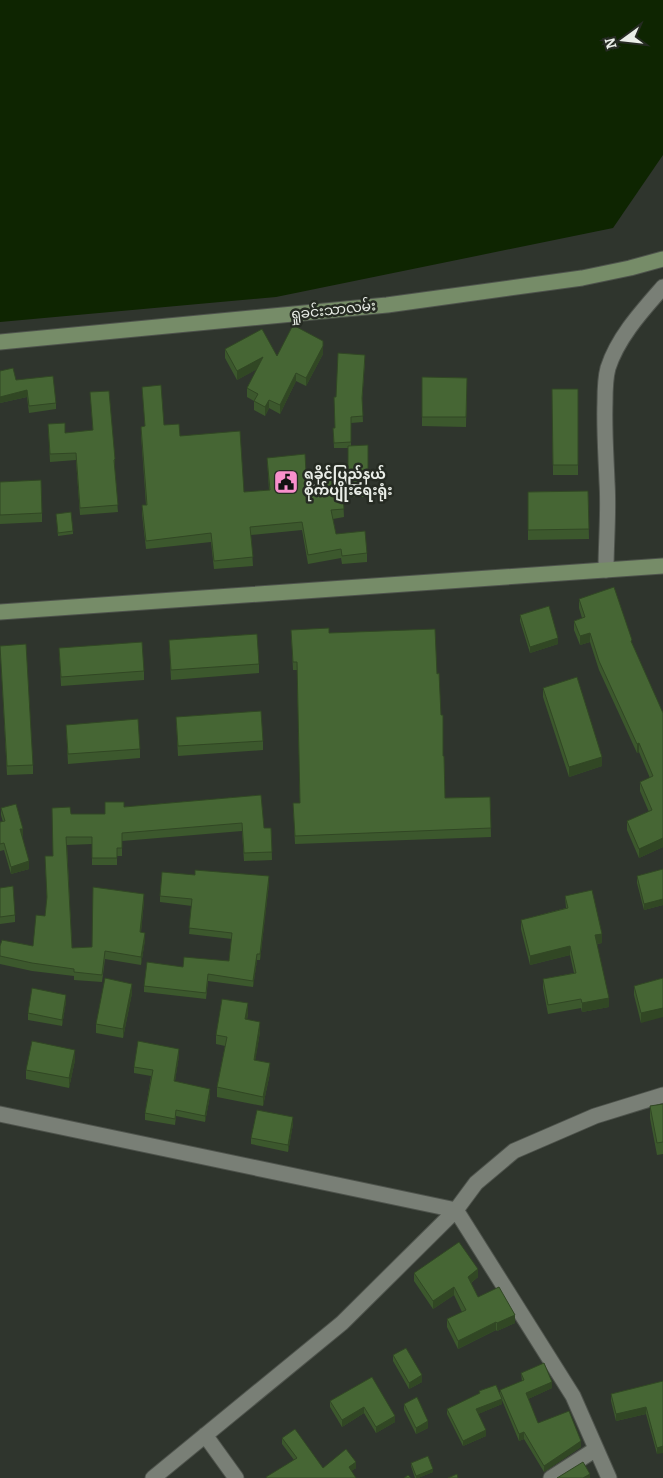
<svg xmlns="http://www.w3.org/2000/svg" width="663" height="1478" viewBox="0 0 663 1478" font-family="Bitter,'Noto Sans Myanmar',serif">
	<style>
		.water { fill: #0e2501 }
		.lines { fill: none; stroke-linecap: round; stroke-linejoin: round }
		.street-casing { stroke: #4e534c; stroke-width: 17 }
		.secondary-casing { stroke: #4e534c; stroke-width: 17 }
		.street { stroke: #797f76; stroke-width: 15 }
		.secondary { stroke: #768c68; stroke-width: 15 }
		.wall { fill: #3c582d }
		.shaded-wall { fill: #314724 }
		.building { fill: #466634; stroke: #314724 }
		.labels { text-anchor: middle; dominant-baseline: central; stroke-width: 5; stroke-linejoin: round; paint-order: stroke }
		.street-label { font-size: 14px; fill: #eaeee8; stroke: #262b23 }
		.poi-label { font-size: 14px; font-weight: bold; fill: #eaeee8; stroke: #262b23; text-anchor: start }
	</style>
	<rect width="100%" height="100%" fill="#2f352d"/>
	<path class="water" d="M 0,0 L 663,0 L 663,155 L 613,228 L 276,297 L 0,322 Z"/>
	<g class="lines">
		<defs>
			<path id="street" d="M 606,570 C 606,541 609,511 607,482 C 606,455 604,429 605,402 C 605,391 605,379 608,368 C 618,337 642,311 663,287
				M 0,1114 L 456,1210 L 476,1183 L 514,1151 L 595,1116 L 663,1095
				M 205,1435 L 236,1478
				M 153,1478 L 342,1323 L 456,1210 L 573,1396 L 609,1478
				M 551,1478 L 596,1449"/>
			<path id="secondary" d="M 0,342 L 387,305 L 582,278 L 630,268 L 663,259
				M 0,612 L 663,566"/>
		</defs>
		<use href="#street" class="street-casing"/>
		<use href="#secondary" class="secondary-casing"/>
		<use href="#street" class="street"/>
		<use href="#secondary" class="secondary"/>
	</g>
	<path class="wall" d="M 225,349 L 277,356 L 323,354 L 306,386 L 296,381 L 280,414 L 269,408 L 265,416 L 254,410 L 254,401 L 247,397 L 247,388 L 257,369 L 237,380 L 225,358 Z
		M 365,361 L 362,402 L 363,422 L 351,423 L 351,446 L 368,445 L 368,497 L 343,497 L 344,517 L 333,519 L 336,534 L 367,553 L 367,562 L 342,564 L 341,558 L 308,564 L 302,530 L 251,535 L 253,566 L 214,569 L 211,542 L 146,549 L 142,514 L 142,505 L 146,505 L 141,435 L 141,427 L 145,426 L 142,387 L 164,425 L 180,436 L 244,492 L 269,490 L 267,458 L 306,472 L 348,467 L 348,448 L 334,448 L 333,428 L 335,428 L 336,397 Z
		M 0,371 L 56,403 L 56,409 L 29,413 L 27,397 L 0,403 Z
		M 422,377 L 467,378 L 466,427 L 422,426 Z
		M 552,389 L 578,389 L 578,475 L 553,475 Z
		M 90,392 L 115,459 L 114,467 L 118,512 L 80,515 L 76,460 L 50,462 L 48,424 L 65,433 L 93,431 Z
		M 0,482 L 42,513 L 42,522 L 0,524 Z
		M 588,491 L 589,539 L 528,540 L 528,492 Z
		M 56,514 L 73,531 L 73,534 L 58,536 Z
		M 579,599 L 632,643 L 663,713 L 663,847 L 639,858 L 627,830 L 627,821 L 649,812 L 640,791 L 640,782 L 650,778 L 639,752 L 637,753 L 599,670 L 590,642 L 580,645 L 574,630 L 574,621 L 582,618 L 579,608 Z
		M 520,615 L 558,644 L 530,653 L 520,621 Z
		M 291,630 L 329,633 L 437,674 L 443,756 L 445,798 L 490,797 L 491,837 L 295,844 L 293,803 L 300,803 L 297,670 L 293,670 Z
		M 169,640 L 259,664 L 259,673 L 171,680 Z
		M 0,646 L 33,765 L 33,774 L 7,775 Z
		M 59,648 L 144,671 L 144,680 L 61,686 Z
		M 543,688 L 602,766 L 569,777 L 543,697 Z
		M 176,717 L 263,741 L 263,750 L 178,756 Z
		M 66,725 L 140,749 L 140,758 L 68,764 Z
		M 261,795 L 264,828 L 271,828 L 272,860 L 244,861 L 242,831 L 122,841 L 122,856 L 117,856 L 117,865 L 92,865 L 92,844 L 67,845 L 72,948 L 92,947 L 144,901 L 141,932 L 145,940 L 141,965 L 105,959 L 102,982 L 74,980 L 74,976 L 32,971 L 0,964 L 0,946 L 33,946 L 45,916 L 47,900 L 45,856 L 53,856 L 71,814 L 105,814 L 124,807 Z
		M 1,808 L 23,836 L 22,836 L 29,869 L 11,874 L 4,850 L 0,851 L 0,822 L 3,822 L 1,815 Z
		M 663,869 L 663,905 L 644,910 L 637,883 L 637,876 Z
		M 269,883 L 260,960 L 257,960 L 253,987 L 208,981 L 206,999 L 144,992 L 144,986 L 183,967 L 229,961 L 232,939 L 189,934 L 192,906 L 160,902 L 160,896 Z
		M 0,888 L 15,915 L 15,922 L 0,924 Z
		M 565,896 L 602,943 L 597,944 L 609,1007 L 582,1012 L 581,1008 L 548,1014 L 543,988 L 543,979 L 574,973 L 570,955 L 530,965 L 521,929 L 521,920 L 566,908 Z
		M 663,978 L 641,1023 L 634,995 L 634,986 Z
		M 132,993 L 123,1038 L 96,1033 L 96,1024 Z
		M 66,1001 L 62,1026 L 28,1020 L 28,1013 Z
		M 248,1013 L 247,1020 L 260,1032 L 255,1060 L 270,1073 L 263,1106 L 217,1097 L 217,1087 L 225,1046 L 216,1044 L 216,1035 Z
		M 179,1055 L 175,1081 L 210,1096 L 205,1122 L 176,1116 L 175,1125 L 145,1120 L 145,1113 L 151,1076 L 134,1073 L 134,1067 Z
		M 75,1060 L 69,1088 L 26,1079 L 26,1070 Z
		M 663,1104 L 663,1154 L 657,1155 L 650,1118 L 650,1106 Z
		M 293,1124 L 288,1152 L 251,1144 L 251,1138 Z
		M 414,1273 L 478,1277 L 471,1283 L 478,1297 L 515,1323 L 497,1331 L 496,1330 L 458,1349 L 447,1327 L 447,1319 L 462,1312 L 454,1295 L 433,1309 L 414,1281 Z
		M 393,1355 L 422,1382 L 409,1389 L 393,1361 Z
		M 521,1373 L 552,1388 L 528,1399 L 538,1423 L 581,1447 L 544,1472 L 524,1439 L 519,1441 L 502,1400 L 502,1404 L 478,1414 L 486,1436 L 463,1446 L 447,1414 L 447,1409 L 479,1394 L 479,1391 L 500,1395 L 500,1390 L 522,1381 Z
		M 372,1377 L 395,1422 L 376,1433 L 364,1413 L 342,1427 L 330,1407 L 330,1401 Z
		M 663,1381 L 657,1454 L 646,1414 L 616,1421 L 611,1401 L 611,1394 Z
		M 404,1404 L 428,1428 L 416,1434 L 404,1410 Z
		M 282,1438 L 323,1468 L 356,1468 L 351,1471 L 356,1478 L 266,1478 L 266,1477 L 294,1460 L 282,1444 Z
		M 411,1463 L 433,1472 L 418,1478 L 415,1478 L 411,1466 Z"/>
	<path class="shaded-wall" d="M 323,346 L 323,354 L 306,386 L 306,378 Z
		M 263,357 L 263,366 L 237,380 L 237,371 Z
		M 296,373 L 296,381 L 280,414 L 280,405 Z
		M 27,390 L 27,397 L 0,403 L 0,397 Z
		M 269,400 L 269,408 L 265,416 L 265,407 Z
		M 590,633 L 590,642 L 580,645 L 580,636 Z
		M 558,638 L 558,644 L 530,653 L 530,647 Z
		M 639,743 L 639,752 L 637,753 L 637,744 Z
		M 602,757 L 602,766 L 569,777 L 569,767 Z
		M 20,829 L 23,829 L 23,836 L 20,837 Z
		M 663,838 L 663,847 L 639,858 L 639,849 Z
		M 29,861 L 29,869 L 11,874 L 11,867 Z
		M 269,876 L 269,883 L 260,960 L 260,954 Z
		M 144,894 L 144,901 L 140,939 L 140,932 Z
		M 663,899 L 663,905 L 644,910 L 644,904 Z
		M 145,933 L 145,940 L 141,965 L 141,957 Z
		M 602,934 L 602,943 L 595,944 L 595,935 Z
		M 570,946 L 570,955 L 530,965 L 530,956 Z
		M 257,954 L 257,960 L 253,987 L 253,981 Z
		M 132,984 L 132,993 L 123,1038 L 123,1029 Z
		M 66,995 L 66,1001 L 62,1026 L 62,1020 Z
		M 609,998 L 609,1007 L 582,1012 L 582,1003 Z
		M 248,1003 L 248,1013 L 245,1029 L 245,1019 Z
		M 663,1008 L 663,1017 L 641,1023 L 641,1013 Z
		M 260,1022 L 260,1032 L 254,1069 L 254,1060 Z
		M 179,1049 L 179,1055 L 174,1087 L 174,1081 Z
		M 75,1050 L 75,1060 L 69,1088 L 69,1078 Z
		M 270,1063 L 270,1073 L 263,1106 L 263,1097 Z
		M 210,1089 L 210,1096 L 205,1122 L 205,1116 Z
		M 293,1117 L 293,1124 L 288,1152 L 288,1145 Z
		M 478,1269 L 478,1277 L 468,1285 L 468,1277 Z
		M 454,1287 L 454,1295 L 433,1309 L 433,1301 Z
		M 515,1315 L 515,1323 L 497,1331 L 497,1323 Z
		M 496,1322 L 496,1330 L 458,1349 L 458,1341 Z
		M 422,1375 L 422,1382 L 409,1389 L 409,1383 Z
		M 552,1382 L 552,1388 L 526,1400 L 526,1393 Z
		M 502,1399 L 502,1404 L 476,1415 L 476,1409 Z
		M 364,1407 L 364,1413 L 342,1427 L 342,1420 Z
		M 646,1407 L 646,1414 L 616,1421 L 616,1414 Z
		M 395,1416 L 395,1422 L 376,1433 L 376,1427 Z
		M 428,1421 L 428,1428 L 416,1434 L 416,1428 Z
		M 486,1430 L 486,1436 L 463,1446 L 463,1441 Z
		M 524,1432 L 524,1439 L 519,1441 L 519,1434 Z
		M 581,1441 L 581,1447 L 544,1472 L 544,1466 Z
		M 663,1446 L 663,1453 L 657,1454 L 657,1448 Z
		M 356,1462 L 356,1468 L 349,1473 L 349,1467 Z
		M 433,1469 L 433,1472 L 418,1478 L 416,1478 L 416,1476 Z
		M 590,1474 L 590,1478 L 583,1478 Z"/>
	<path class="building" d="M 293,325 L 323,341 L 323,346 L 306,378 L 296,373 L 280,405 L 269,400 L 265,407 L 254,401 L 258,394 L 247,388 L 263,357 L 237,371 L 225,349 L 262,329 L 277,356 Z
		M 338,353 L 365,355 L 362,398 L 363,416 L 351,417 L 351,442 L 334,443 L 333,428 L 335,428 L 334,397 L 336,397 Z
		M 13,368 L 16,380 L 53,376 L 56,403 L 29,406 L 27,390 L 0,397 L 0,371 Z
		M 422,377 L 467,378 L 466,417 L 422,417 Z
		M 161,385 L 164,425 L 179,424 L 180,436 L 240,431 L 244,492 L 270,490 L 267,458 L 305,454 L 306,472 L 348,467 L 348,446 L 368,445 L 368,488 L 342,488 L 344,509 L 331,510 L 336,534 L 365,531 L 367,553 L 342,556 L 341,549 L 308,555 L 302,522 L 250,527 L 253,557 L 214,561 L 211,533 L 146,541 L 142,505 L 147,505 L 141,427 L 145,426 L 142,387 Z
		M 552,389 L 578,389 L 578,465 L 553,465 Z
		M 109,391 L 115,459 L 114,460 L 118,505 L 80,508 L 76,453 L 50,454 L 48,424 L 65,423 L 65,433 L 93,430 L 90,392 Z
		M 41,480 L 42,513 L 0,515 L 0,482 Z
		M 588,491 L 589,529 L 528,530 L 528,492 Z
		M 71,512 L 73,531 L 58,533 L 56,514 Z
		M 614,587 L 632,640 L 631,641 L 663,713 L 663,838 L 639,849 L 627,821 L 652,810 L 640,782 L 653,776 L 639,743 L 637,744 L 599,661 L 590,633 L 580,636 L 574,621 L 585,617 L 579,599 Z
		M 549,606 L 558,638 L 530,647 L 520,615 Z
		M 329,628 L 329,633 L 435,629 L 437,674 L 439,673 L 441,715 L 443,715 L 443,756 L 444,756 L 445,798 L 490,797 L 491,828 L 295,836 L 293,803 L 300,803 L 297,662 L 293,662 L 291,630 Z
		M 257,634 L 259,664 L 171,670 L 169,640 Z
		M 142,642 L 144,671 L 61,677 L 59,648 Z
		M 26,644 L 33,765 L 7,766 L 0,646 Z
		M 577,677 L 602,757 L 569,767 L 543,688 Z
		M 261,711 L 263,741 L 178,746 L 176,717 Z
		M 138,719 L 140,749 L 68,754 L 66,725 Z
		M 261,795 L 264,828 L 271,828 L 272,852 L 244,853 L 242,823 L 122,833 L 122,848 L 117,848 L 117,858 L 92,858 L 92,837 L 66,837 L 72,948 L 92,947 L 93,887 L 144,894 L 140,932 L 145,933 L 141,957 L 105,951 L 102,975 L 74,972 L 74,969 L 32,963 L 0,956 L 0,946 L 2,940 L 33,946 L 36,915 L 45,916 L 47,897 L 45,856 L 53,856 L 52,808 L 70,807 L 71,814 L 105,814 L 105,802 L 124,802 L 124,807 Z
		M 16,804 L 23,829 L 20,829 L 29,861 L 11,867 L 4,843 L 0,844 L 0,822 L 5,821 L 1,808 Z
		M 663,869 L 663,899 L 644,904 L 637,876 Z
		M 195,870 L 269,876 L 260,954 L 257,954 L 253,981 L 208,974 L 206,993 L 144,986 L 147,962 L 183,967 L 184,957 L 229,961 L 232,933 L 189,928 L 192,899 L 160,896 L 162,872 L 195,875 Z
		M 13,886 L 15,915 L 0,917 L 0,888 Z
		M 592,890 L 602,934 L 595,935 L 609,998 L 582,1003 L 581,999 L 548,1005 L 543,979 L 576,973 L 570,946 L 530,956 L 521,920 L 568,908 L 565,896 Z
		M 105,978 L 132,984 L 123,1029 L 96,1024 Z
		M 663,978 L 663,1008 L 641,1013 L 634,986 Z
		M 32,988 L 66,995 L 62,1020 L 28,1013 Z
		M 222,999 L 248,1003 L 245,1019 L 260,1022 L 254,1060 L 270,1063 L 263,1097 L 217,1087 L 227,1037 L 216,1035 Z
		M 32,1041 L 75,1050 L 69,1078 L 26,1070 Z
		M 138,1041 L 179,1049 L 174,1081 L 210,1089 L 205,1116 L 176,1110 L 175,1119 L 145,1113 L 153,1070 L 134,1067 Z
		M 663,1104 L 663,1142 L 657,1143 L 650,1106 Z
		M 257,1110 L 293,1117 L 288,1145 L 251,1138 Z
		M 459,1242 L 478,1269 L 468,1277 L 478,1297 L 499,1287 L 515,1315 L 497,1323 L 496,1322 L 458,1341 L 447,1319 L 466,1310 L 454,1287 L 433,1301 L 414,1273 Z
		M 406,1348 L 422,1375 L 409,1383 L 393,1355 Z
		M 544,1363 L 552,1382 L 526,1393 L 538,1423 L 569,1411 L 581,1441 L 544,1466 L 524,1432 L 519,1434 L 500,1390 L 524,1380 L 521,1373 Z
		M 372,1377 L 395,1416 L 376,1427 L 364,1407 L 342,1420 L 330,1401 Z
		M 663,1381 L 663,1446 L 657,1448 L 646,1407 L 616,1414 L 611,1394 Z
		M 496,1385 L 502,1399 L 476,1409 L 486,1430 L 463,1441 L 447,1409 L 480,1393 L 479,1391 Z
		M 417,1397 L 428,1421 L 416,1428 L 404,1404 Z
		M 295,1429 L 323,1468 L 346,1449 L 356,1462 L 349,1467 L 356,1478 L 267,1478 L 266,1477 L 297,1458 L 282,1438 Z
		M 428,1456 L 433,1469 L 416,1476 L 411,1463 Z
		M 583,1462 L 590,1474 L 583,1478 L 557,1478 Z
		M 457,1474 L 458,1478 L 448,1478 Z
		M 408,1475 L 411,1478 L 404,1478 Z"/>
	<defs>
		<symbol id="civic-square" viewBox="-11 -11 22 22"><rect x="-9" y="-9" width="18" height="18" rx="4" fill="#f890cc" stroke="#262b23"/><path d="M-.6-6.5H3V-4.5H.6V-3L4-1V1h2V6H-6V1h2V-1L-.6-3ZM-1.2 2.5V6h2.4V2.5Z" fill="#111"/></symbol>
	</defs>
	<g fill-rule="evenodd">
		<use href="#civic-square" x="272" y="468" width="28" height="28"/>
	</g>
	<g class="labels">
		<g class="street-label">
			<text transform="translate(333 310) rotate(-6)">ရှုခင်းသာလမ်း</text>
		</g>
		<g class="poi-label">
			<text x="304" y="474">ရခိုင်ပြည်နယ်<tspan x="304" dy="16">စိုက်ပျိုးရေးရုံး</tspan></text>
		</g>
	</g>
	<g transform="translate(623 40) rotate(255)" stroke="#262b23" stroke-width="4" paint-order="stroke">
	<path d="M0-4L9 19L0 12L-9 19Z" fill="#eaeee8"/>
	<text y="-8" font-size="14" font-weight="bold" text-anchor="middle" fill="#eaeee8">N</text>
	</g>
</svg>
